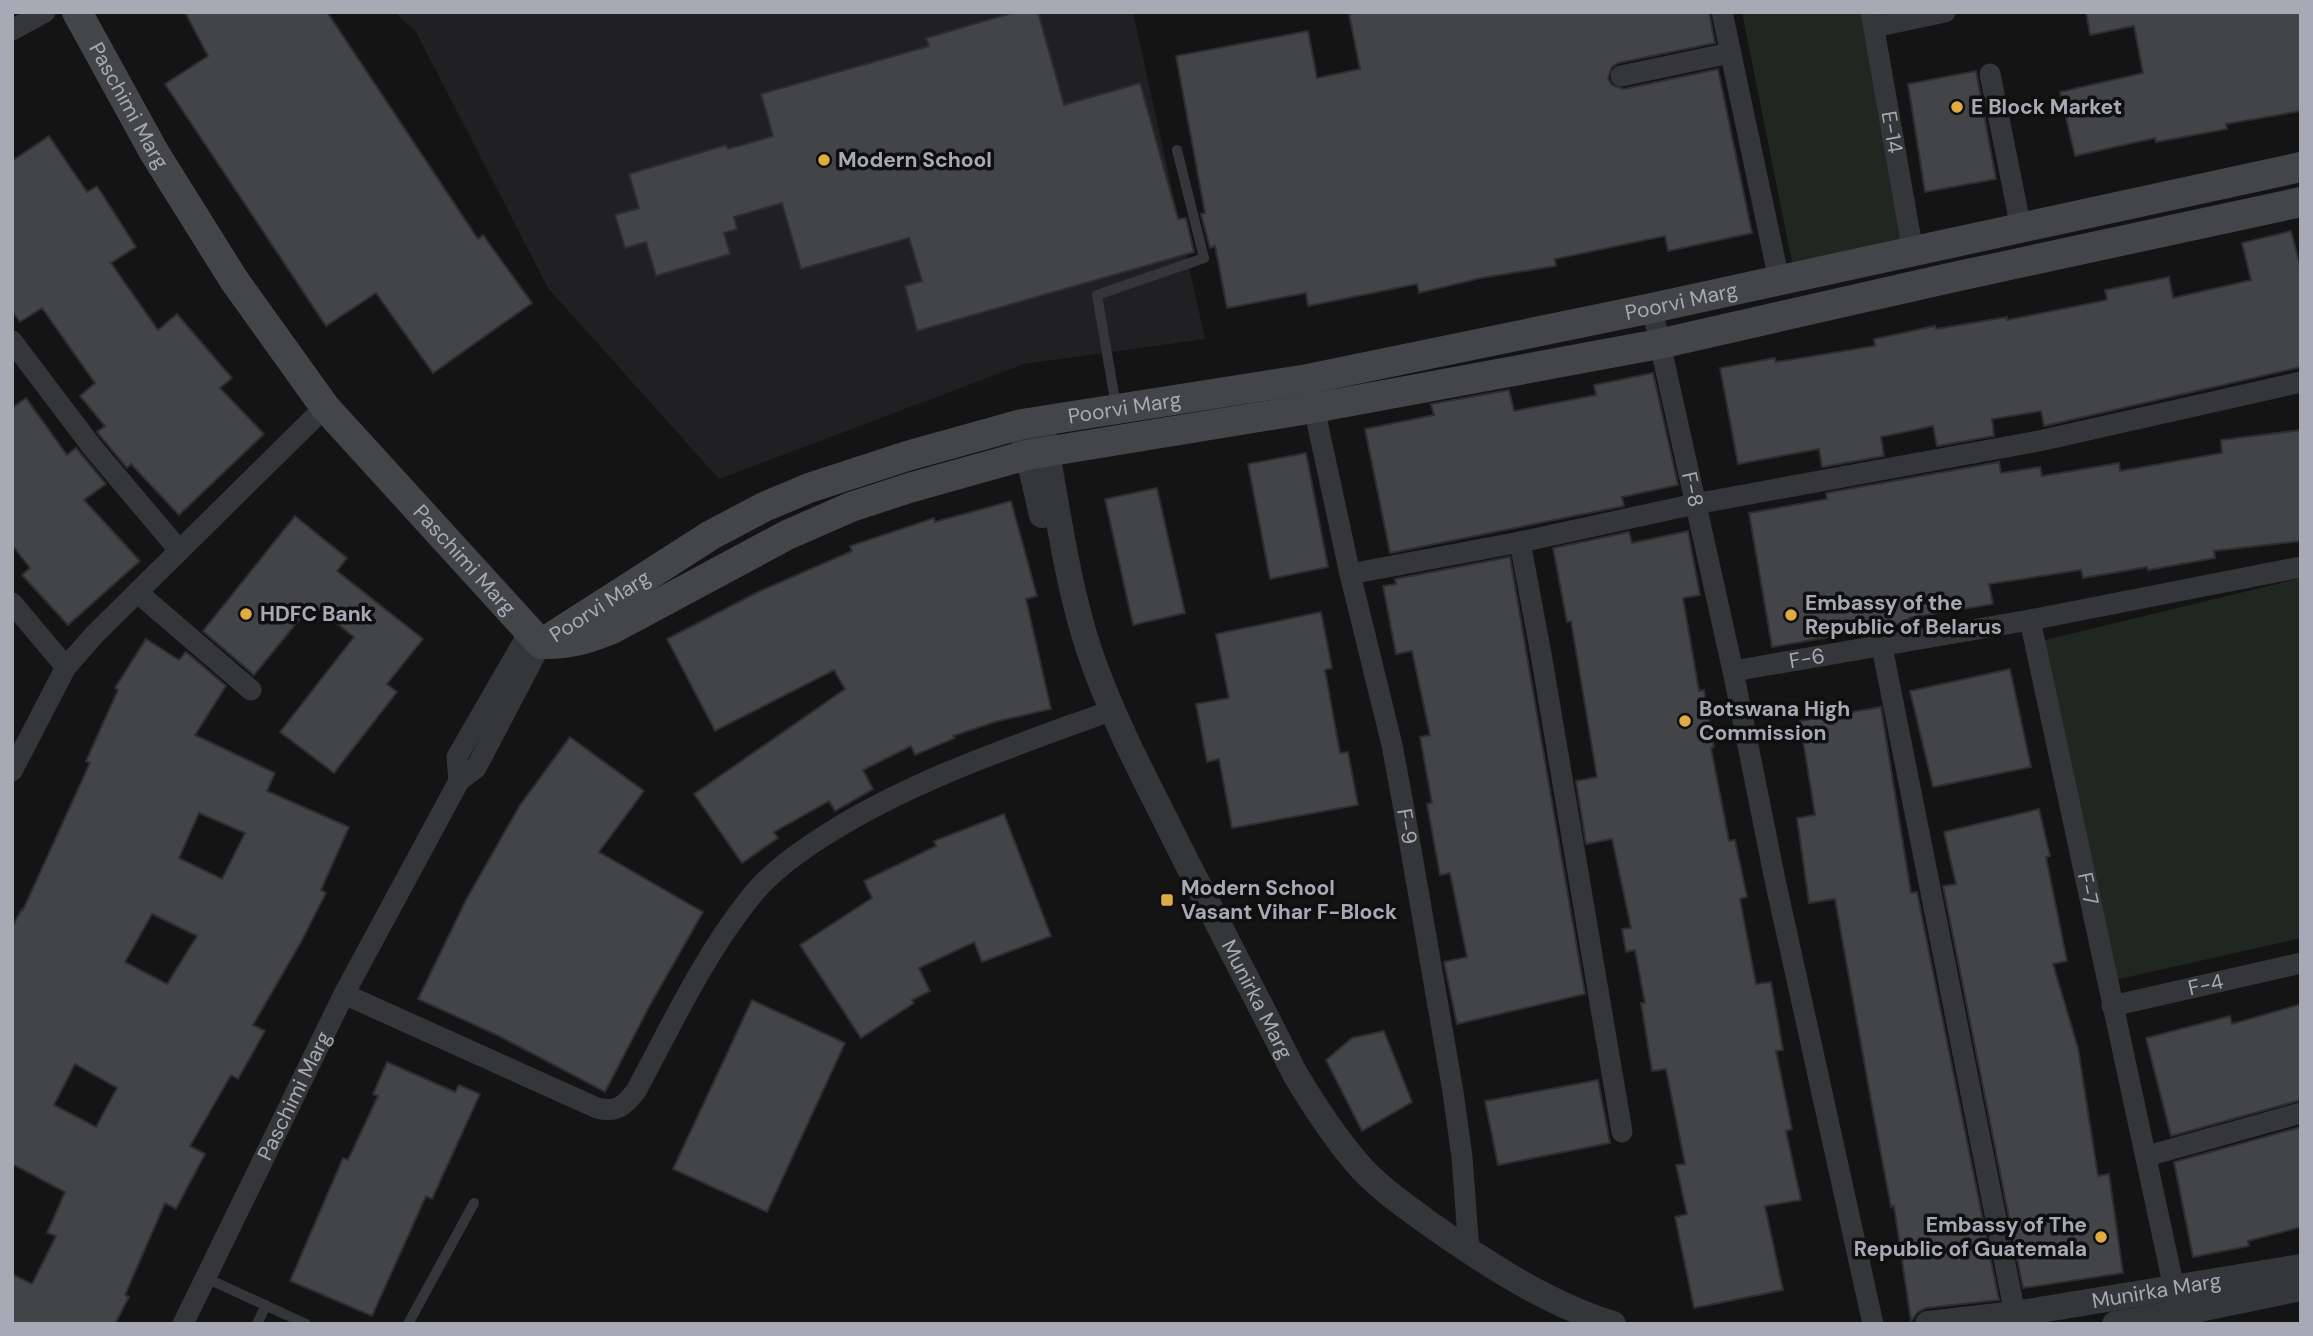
<svg xmlns="http://www.w3.org/2000/svg" width="2313" height="1336" viewBox="0 0 2313 1336" font-family="'DM Sans',sans-serif">
	<style>
		.built { fill: #202022 }
		.green { fill: #202721 }
		.building { fill: #434448; stroke: #2e2e31; stroke-width: 2; fill-rule: evenodd }
		.lines { fill: none; stroke-linecap: round; stroke-linejoin: round }
		.service { stroke: #353639; stroke-width: 10 }
		.minor { stroke: #353639; stroke-width: 21 }
		.tertiary { stroke: #353639; stroke-width: 26 }
		.secondary { stroke: #434549; stroke-width: 30 }
		.poi-dot { fill: #deac43; stroke: #0f0f10; stroke-width: 2.5 }
		.labels { text-anchor: middle; dominant-baseline: central; stroke-width: 7; stroke-linejoin: round; paint-order: stroke }
		.street-label { font-size: 21px; fill: #a7aab4; stroke: #0f0f10 }
		.poi-label { font-size: 21px; font-weight: bold; fill: #a7aab4; stroke: #0f0f10; text-anchor: start }
	</style>
	<rect width="100%" height="100%" fill="#141415"/>
	<path class="built" d="M 394,12 L 1133,12 L 1205,339 L 1024,364 L 719,479 L 548,288 L 416,32 Z"/>
	<path class="green" d="M 1742,12 L 1866,12 L 1902,240 L 1792,262 Z
		M 2301,578 L 2301,938 L 2115,980 L 2037,642 Z"/>
	<path class="building" d="M 185,12 L 327,12 L 478,239 L 483,235 L 532,303 L 433,373 L 376,293 L 326,326 L 165,84 L 208,56 Z
		M 1015,12 L 1038,12 L 1064,105 L 1140,83 L 1178,219 L 1186,218 L 1194,252 L 917,331 L 905,286 L 922,281 L 909,238 L 801,269 L 782,203 L 734,217 L 737,229 L 724,233 L 730,254 L 656,276 L 646,242 L 625,248 L 615,215 L 639,208 L 629,174 L 726,145 L 728,149 L 773,136 L 761,94 L 929,46 L 926,38 Z
		M 1360,12 L 1709,12 L 1715,43 L 1618,63 L 1612,67 L 1608,78 L 1612,85 L 1624,89 L 1718,69 L 1752,233 L 1668,251 L 1665,236 L 1555,259 L 1556,266 L 1481,278 L 1419,293 L 1417,284 L 1308,306 L 1306,293 L 1227,308 L 1215,246 L 1210,248 L 1201,214 L 1205,213 L 1176,56 L 1308,31 L 1317,78 L 1360,69 L 1349,14 Z
		M 2086,12 L 2301,12 L 2301,111 L 2226,124 L 2227,129 L 2156,142 L 2155,138 L 2075,156 L 2060,92 L 2143,73 L 2134,26 L 2090,35 Z
		M 1976,71 L 1996,179 L 1925,192 L 1908,84 Z
		M 49,136 L 87,192 L 97,186 L 136,247 L 111,263 L 158,330 L 177,314 L 232,378 L 220,388 L 264,434 L 179,515 L 131,464 L 127,468 L 97,432 L 105,426 L 80,396 L 95,383 L 42,308 L 20,322 L 12,311 L 12,161 Z
		M 2291,231 L 2301,269 L 2301,367 L 2044,426 L 2041,411 L 1992,419 L 1994,436 L 1937,446 L 1933,426 L 1881,437 L 1884,456 L 1822,467 L 1819,449 L 1738,464 L 1720,368 L 1775,358 L 1776,362 L 1875,346 L 1874,339 L 1935,326 L 1936,329 L 2007,317 L 2007,320 L 2107,300 L 2105,290 L 2169,277 L 2173,298 L 2251,280 L 2242,243 Z
		M 1653,373 L 1678,485 L 1622,497 L 1624,506 L 1390,553 L 1365,429 L 1434,415 L 1431,404 L 1509,390 L 1514,411 L 1596,395 L 1594,385 Z
		M 26,398 L 67,455 L 76,448 L 106,484 L 84,500 L 140,561 L 68,625 L 22,575 L 30,568 L 12,545 L 12,408 Z
		M 2301,430 L 2301,541 L 2214,551 L 2215,558 L 2148,570 L 2147,567 L 2083,578 L 2081,570 L 1989,584 L 1993,604 L 1909,618 L 1910,622 L 1852,633 L 1772,647 L 1749,513 L 1827,499 L 1826,493 L 1999,462 L 2001,473 L 2040,467 L 2042,476 L 2119,463 L 2120,471 L 2222,453 L 2221,440 Z
		M 1306,453 L 1328,567 L 1270,579 L 1248,464 Z
		M 1157,488 L 1185,613 L 1133,625 L 1105,499 Z
		M 1011,501 L 1037,596 L 1026,599 L 1051,709 L 998,721 L 953,736 L 955,738 L 915,755 L 911,746 L 863,770 L 873,789 L 835,811 L 829,801 L 774,832 L 778,838 L 742,863 L 694,794 L 845,689 L 834,670 L 715,731 L 667,639 L 760,591 L 852,551 L 850,546 L 934,518 L 935,522 Z
		M 295,516 L 347,558 L 337,571 L 423,639 L 387,684 L 397,692 L 334,773 L 280,732 L 354,637 L 312,604 L 254,675 L 203,631 Z
		M 1688,531 L 1700,595 L 1683,598 L 1699,691 L 1704,690 L 1714,747 L 1711,748 L 1729,841 L 1735,840 L 1747,897 L 1740,899 L 1756,984 L 1771,982 L 1783,1050 L 1776,1051 L 1792,1129 L 1786,1131 L 1801,1200 L 1765,1206 L 1783,1290 L 1694,1308 L 1675,1217 L 1687,1214 L 1676,1165 L 1685,1164 L 1666,1069 L 1652,1071 L 1641,1003 L 1645,1003 L 1635,950 L 1626,952 L 1622,929 L 1631,928 L 1612,839 L 1586,844 L 1576,781 L 1597,777 L 1571,621 L 1567,622 L 1553,548 L 1629,532 L 1632,543 Z
		M 1510,557 L 1585,994 L 1457,1024 L 1444,962 L 1467,957 L 1450,873 L 1440,875 L 1427,804 L 1432,803 L 1420,737 L 1430,735 L 1412,651 L 1396,654 L 1383,586 L 1396,584 L 1395,579 Z
		M 1321,612 L 1332,668 L 1325,670 L 1340,753 L 1348,752 L 1358,805 L 1232,828 L 1219,759 L 1207,762 L 1196,704 L 1229,698 L 1216,634 Z
		M 146,639 L 179,660 L 186,652 L 226,686 L 195,735 L 275,773 L 267,791 L 349,827 L 321,890 L 326,893 L 301,942 L 253,1025 L 265,1031 L 238,1079 L 231,1075 L 190,1146 L 205,1154 L 176,1209 L 165,1203 L 125,1295 L 129,1297 L 115,1324 L 12,1324 L 12,1274 L 32,1284 L 56,1236 L 47,1233 L 65,1192 L 12,1164 L 12,927 L 22,909 L 23,910 L 90,763 L 86,761 L 118,690 L 115,688 ZM 199,813 L 245,833 L 222,879 L 179,858 ZM 152,914 L 197,936 L 167,984 L 125,962 ZM 75,1064 L 117,1088 L 96,1127 L 54,1105 Z
		M 2010,669 L 2031,767 L 1933,787 L 1910,691 Z
		M 1881,707 L 1911,893 L 1917,892 L 1999,1300 L 1926,1308 L 1918,1312 L 1911,1321 L 1894,1206 L 1891,1207 L 1874,1117 L 1835,899 L 1809,903 L 1797,818 L 1815,815 L 1800,721 Z
		M 570,737 L 644,791 L 599,852 L 703,912 L 650,1005 L 605,1092 L 499,1036 L 418,999 L 466,900 L 520,805 Z
		M 2039,809 L 2050,856 L 2046,857 L 2067,961 L 2053,964 L 2078,1048 L 2098,1176 L 2109,1174 L 2123,1273 L 2023,1288 L 1943,886 L 1956,884 L 1944,832 Z
		M 1004,814 L 1051,936 L 982,962 L 974,942 L 919,968 L 930,991 L 912,1000 L 914,1003 L 861,1038 L 800,945 L 872,898 L 864,881 L 936,846 L 934,841 Z
		M 752,1000 L 845,1043 L 767,1212 L 673,1169 Z
		M 2301,1004 L 2301,1100 L 2171,1136 L 2146,1038 L 2230,1016 L 2232,1024 Z
		M 1384,1031 L 1412,1102 L 1362,1131 L 1326,1060 L 1352,1038 Z
		M 387,1062 L 455,1092 L 459,1085 L 480,1094 L 432,1199 L 426,1196 L 372,1316 L 290,1281 L 343,1158 L 348,1160 L 378,1096 L 373,1094 Z
		M 1598,1080 L 1610,1143 L 1498,1165 L 1485,1101 Z
		M 2301,1127 L 2301,1227 L 2248,1241 L 2249,1246 L 2193,1257 L 2174,1162 Z"/>
	<g class="lines">
		<path class="service" d="M 1116,406 L 1097,295 L 1204,258 L 1177,150
			M 206,1278 L 306,1324
			M 257,1324 L 266,1305
			M 408,1324 L 474,1203"/>
		<g class="minor">
			<path d="M 1722,12 L 1779,280"/>
			<path id="s1" d="M 1871,12 L 1913,252"/>
			<path d="M 1874,27 L 1945,12"/>
			<path d="M 12,30 L 45,12"/>
			<path d="M 1990,74 L 2021,228"/>
			<path d="M 1621,76 L 1730,53"/>
			<path id="s2" d="M 1652,308 L 1733,671 L 1775,880 L 1873,1324"/>
			<path d="M 12,341 L 93,448 L 179,550"/>
			<path id="s3" d="M 1311,394 L 1350,574 L 1392,745 L 1403,804 L 1453,1092 L 1462,1157 L 1469,1251"/>
			<path d="M 1520,542 L 1541,654 L 1622,1132"/>
			<path d="M 1350,574 L 1520,542 L 1695,504 L 2039,441 L 2301,382"/>
			<path d="M 137,592 L 251,690"/>
			<path d="M 12,603 L 66,667"/>
			<path id="s4" d="M 2030,620 L 2177,1302"/>
			<path d="M 1882,647 L 2015,1314"/>
			<path id="s5" d="M 1733,671 L 2030,620 L 2301,567"/>
			<path d="M 12,771 L 66,667 L 95,634 L 325,407"/>
			<path d="M 459,781 L 457,757 L 529,632"/>
			<path d="M 344,994 L 597,1108 C 617,1113 624,1106 636,1091 C 671,1026 703,957 749,899 C 770,872 799,852 827,834 C 911,781 1006,749 1099,715"/>
			<path id="s6" d="M 2112,1006 L 2301,963"/>
			<path d="M 2147,1156 L 2301,1113"/>
			<path id="s7" d="M 183,1324 L 344,994 L 459,781 L 476,768 L 541,644"/>
		</g>
		<g class="tertiary">
			<path id="s8" d="M 1043,432 C 1057,504 1066,580 1089,650 C 1109,709 1137,764 1165,819 C 1207,904 1252,988 1295,1074 C 1313,1104 1333,1135 1356,1162 C 1378,1188 1407,1207 1434,1227 C 1489,1265 1548,1304 1613,1324"/>
			<path d="M 1024,437 L 1042,515"/>
			<path id="s9" d="M 1928,1324 L 2015,1314 L 2301,1267"/>
			<path d="M 2115,1324 L 2180,1313 L 2301,1288"/>
		</g>
		<g class="secondary">
			<path id="s10" d="M 77,12 L 154,152 L 234,280 L 325,407 L 541,644"/>
			<path id="s11" d="M 541,644 L 711,535 L 764,507 L 809,488 L 907,456 L 1022,424 L 1308,379 L 1652,308 L 2301,167"/>
			<path d="M 545,644 C 572,644 587,639 612,629 L 787,535 L 851,507 L 909,488 L 1027,455 L 1314,408 L 1659,344 L 1945,279 L 2301,202"/>
		</g>
	</g>
	<g class="poi-dot">
		<circle cx="1957" cy="107" r="7"/>
		<circle cx="824" cy="160" r="7"/>
		<circle cx="246" cy="614" r="7"/>
		<circle cx="1791" cy="615" r="7"/>
		<circle cx="1685" cy="721" r="7"/>
		<rect x="1160" y="893" width="14" height="14" rx="3.5"/>
		<circle cx="2101" cy="1237" r="7"/>
	</g>
	<g class="labels">
		<g class="street-label">
			<text stroke="none"><textPath href="#s10" startOffset="107">Paschimi Marg</textPath></text>
			<text stroke="none"><textPath href="#s1" startOffset="122">E-14</textPath></text>
			<text stroke="none"><textPath href="#s11" startOffset="1204">Poorvi Marg</textPath></text>
			<text stroke="none"><textPath href="#s11" startOffset="637">Poorvi Marg</textPath></text>
			<text stroke="none"><textPath href="#s2" startOffset="186">F-8</textPath></text>
			<text stroke="none"><textPath href="#s10" startOffset="674">Paschimi Marg</textPath></text>
			<text stroke="none"><textPath href="#s11" startOffset="70">Poorvi Marg</textPath></text>
			<text stroke="none"><textPath href="#s5" startOffset="75">F-6</textPath></text>
			<text stroke="none"><textPath href="#s3" startOffset="443">F-9</textPath></text>
			<text stroke="none"><textPath href="#s4" startOffset="275">F-7</textPath></text>
			<text stroke="none"><textPath href="#s6" startOffset="96">F-4</textPath></text>
			<text stroke="none"><textPath href="#s8" startOffset="611">Munirka Marg</textPath></text>
			<text stroke="none"><textPath href="#s7" startOffset="254">Paschimi Marg</textPath></text>
			<text stroke="none"><textPath href="#s9" startOffset="231">Munirka Marg</textPath></text>
		</g>
		<g class="poi-label">
			<text x="1971" y="107">E Block Market</text>
			<text x="838" y="160">Modern School</text>
			<text x="1805" y="603">Embassy of the<tspan x="1805" dy="24">Republic of Belarus</tspan></text>
			<text x="260" y="614">HDFC Bank</text>
			<text x="1699" y="709">Botswana High<tspan x="1699" dy="24">Commission</tspan></text>
			<text x="1181" y="888">Modern School<tspan x="1181" dy="24">Vasant Vihar F-Block</tspan></text>
			<text x="2087" y="1225" text-anchor="end">Embassy of The<tspan x="2087" dy="24">Republic of Guatemala</tspan></text>
		</g>
	</g>
	<rect width="2313" height="1336" fill="none" stroke="#a7aab4" stroke-width="28"/>
</svg>
